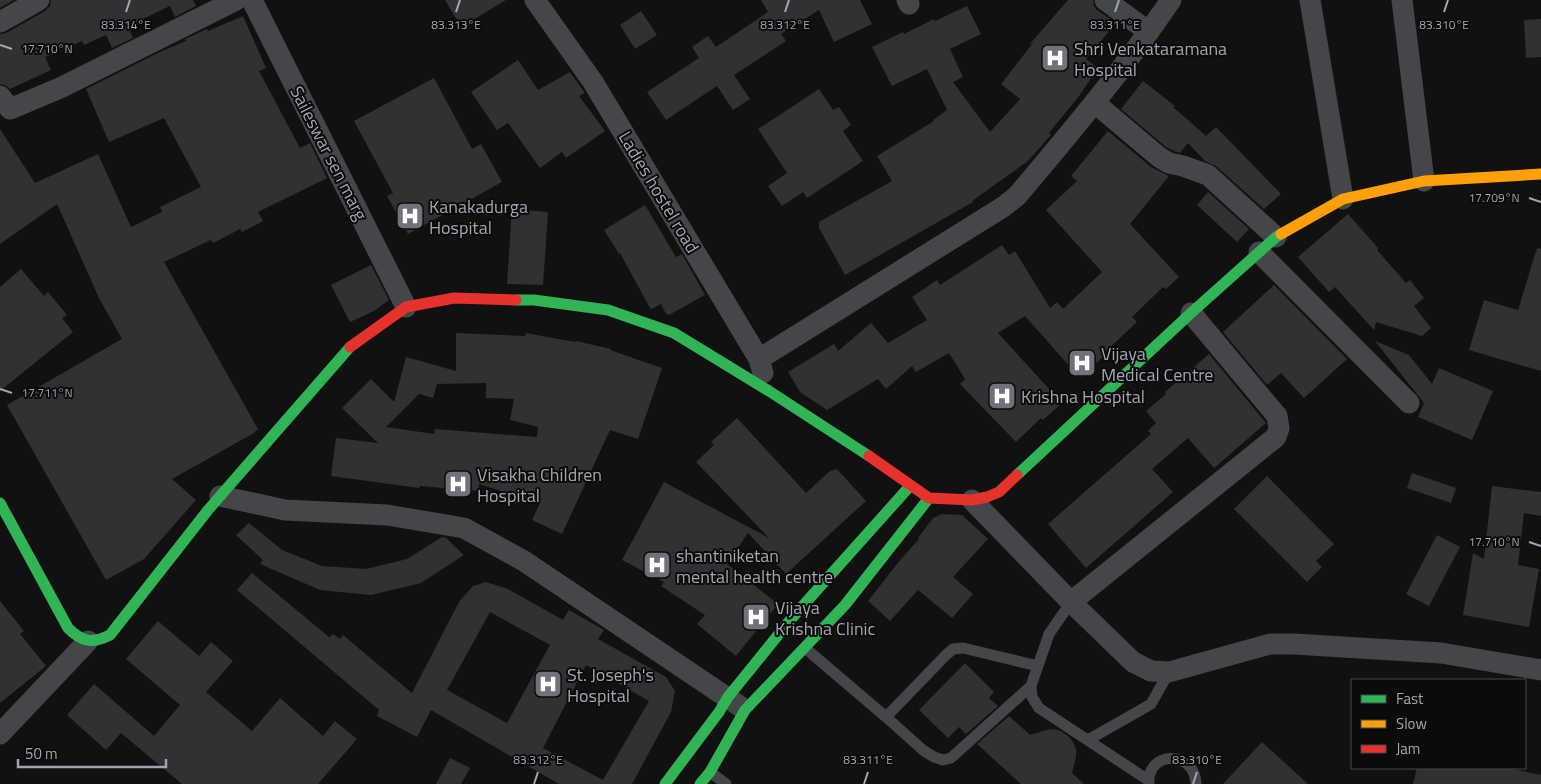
<svg xmlns="http://www.w3.org/2000/svg" width="1541" height="784" viewBox="0 0 1541 784" font-family="'Titillium Web',sans-serif">
	<style>
		.building { fill: #313133; fill-rule: evenodd }
		.lines { fill: none; stroke-linecap: round; stroke-linejoin: round }
		.lane { stroke: #454649; stroke-width: 11 }
		.street { stroke: #454649; stroke-width: 21 }
		.fast { stroke: #30b455; stroke-width: 11 }
		.slow { stroke: #ff9f0a; stroke-width: 11 }
		.jam { stroke: #e5322d; stroke-width: 11 }
		.ticks { fill: none; stroke: #a1a6b2; stroke-width: 2 }
		.labels { text-anchor: middle; dominant-baseline: central; stroke-width: 4; stroke-linejoin: round; paint-order: stroke }
		.poi-label { font-size: 18px; fill: #a1a6b2; stroke: #0b0b0c; text-anchor: start }
		.street-label { font-size: 18px; fill: #a1a6b2; stroke: #0b0b0c }
		.ticks-label { font-size: 12px; text-anchor: middle; fill: #a1a6b2; stroke: #0b0b0c; stroke-width: 4; stroke-linejoin: round; paint-order: stroke }
	</style>
	<rect width="100%" height="100%" fill="#111"/>
	<path class="building" d="M 0,0 L 14,0 L 0,8 Z
		M 51,0 L 193,0 L 196,6 L 175,17 L 170,6 L 128,26 L 133,38 L 112,48 L 106,35 L 84,45 L 82,41 L 45,57 L 51,70 L 10,89 L 5,85 L 0,84 L 0,34 L 6,33 L 45,11 L 50,6 Z
		M 445,0 L 506,0 L 461,27 Z
		M 761,0 L 860,0 L 872,24 L 834,42 L 819,10 L 781,34 L 786,41 L 734,75 L 750,99 L 733,110 L 717,86 L 666,120 L 647,92 L 699,58 L 692,47 L 708,36 L 716,47 L 768,12 Z
		M 1068,0 L 1093,0 L 1094,6 L 1097,10 L 1116,23 L 1086,59 L 1098,68 L 1079,96 L 1049,133 L 1051,135 L 1028,161 L 972,201 L 973,202 L 845,275 L 819,228 L 819,222 L 892,181 L 877,156 L 934,121 L 933,120 L 947,110 L 927,69 L 892,86 L 872,47 L 903,32 L 904,34 L 934,19 L 935,21 L 967,6 L 981,34 L 950,49 L 963,77 L 953,82 L 990,132 L 1020,99 L 1001,84 L 1033,43 L 1029,45 Z
		M 641,11 L 657,35 L 635,49 L 620,25 Z
		M 243,16 L 266,68 L 259,71 L 300,148 L 310,143 L 327,178 L 258,212 L 263,221 L 242,232 L 240,229 L 213,243 L 211,240 L 164,262 L 258,429 L 254,433 L 172,479 L 196,500 L 144,559 L 106,580 L 7,405 L 122,339 L 99,298 L 57,204 L 0,244 L 0,129 L 35,183 L 98,154 L 131,227 L 162,212 L 160,207 L 201,187 L 164,118 L 109,142 L 86,89 L 162,51 L 186,41 L 185,39 L 207,29 L 208,31 Z
		M 1541,19 L 1541,57 L 1526,58 L 1524,20 Z
		M 518,60 L 538,90 L 570,72 L 585,93 L 579,96 L 605,131 L 566,158 L 562,152 L 540,168 L 508,123 L 497,130 L 471,92 Z
		M 434,78 L 472,149 L 481,144 L 502,182 L 408,234 L 387,196 L 393,193 L 354,121 Z
		M 1143,81 L 1175,106 L 1173,107 L 1206,136 L 1216,127 L 1281,194 L 1264,209 L 1216,166 L 1205,161 L 1188,143 L 1180,153 L 1174,151 L 1166,147 L 1121,109 Z
		M 819,89 L 833,110 L 839,107 L 851,125 L 843,131 L 863,161 L 807,198 L 803,192 L 782,206 L 768,186 L 787,173 L 758,129 Z
		M 1108,131 L 1151,167 L 1169,176 L 1130,224 L 1179,277 L 1166,289 L 1163,287 L 1132,317 L 1137,322 L 1103,354 L 1104,356 L 1080,378 L 1025,316 L 998,333 L 1062,403 L 1043,420 L 1041,418 L 1016,442 L 960,384 L 965,379 L 949,353 L 916,372 L 912,366 L 886,389 L 878,379 L 827,410 L 800,392 L 788,372 L 834,344 L 838,351 L 871,323 L 888,343 L 927,320 L 912,297 L 937,280 L 940,285 L 1002,245 L 1009,255 L 1015,251 L 1050,308 L 1057,302 L 1063,309 L 1102,272 L 1046,210 L 1077,181 L 1071,176 Z
		M 1208,192 L 1249,229 L 1237,242 L 1197,205 Z
		M 645,205 L 676,257 L 682,254 L 705,295 L 669,315 L 666,314 L 661,304 L 652,309 L 650,308 L 620,253 L 619,254 L 604,230 Z
		M 512,209 L 548,212 L 543,285 L 507,284 Z
		M 1348,214 L 1378,248 L 1377,250 L 1406,283 L 1410,280 L 1424,298 L 1414,306 L 1431,328 L 1422,336 L 1376,322 L 1374,330 L 1335,287 L 1329,292 L 1298,257 Z
		M 1537,248 L 1541,249 L 1541,371 L 1469,350 L 1484,300 L 1518,310 Z
		M 371,265 L 389,300 L 374,311 L 350,322 L 331,285 Z
		M 21,269 L 44,296 L 48,292 L 67,315 L 62,318 L 73,332 L 0,391 L 0,287 Z
		M 1274,285 L 1347,359 L 1304,398 L 1281,373 L 1267,385 L 1223,332 Z
		M 456,333 L 525,336 L 526,333 L 575,342 L 576,341 L 611,349 L 610,350 L 662,368 L 638,439 L 610,430 L 562,534 L 532,520 L 540,503 L 479,484 L 479,491 L 420,486 L 419,488 L 331,476 L 336,438 L 378,443 L 342,408 L 371,379 L 394,402 L 406,357 L 456,371 ZM 486,383 L 486,398 L 514,399 L 510,420 L 538,427 L 537,437 L 435,429 L 434,434 L 386,427 L 419,394 L 433,398 L 437,384 Z
		M 1375,341 L 1409,355 L 1432,384 L 1439,368 L 1493,391 L 1472,440 L 1418,417 L 1424,403 Z
		M 1209,354 L 1266,423 L 1214,468 L 1188,438 L 1152,469 L 1173,492 L 1086,568 L 1048,524 L 1151,434 L 1148,431 L 1156,423 L 1146,411 L 1166,394 L 1165,392 Z
		M 737,418 L 806,493 L 830,471 L 837,469 L 866,501 L 786,574 L 748,533 L 727,564 L 778,604 L 736,656 L 697,624 L 705,615 L 661,586 L 664,582 L 622,560 L 664,482 L 769,538 L 696,462 L 714,445 L 711,442 Z
		M 1412,473 L 1456,488 L 1451,503 L 1407,488 Z
		M 1267,476 L 1334,544 L 1316,561 L 1322,567 L 1307,582 L 1234,509 Z
		M 1492,486 L 1541,492 L 1541,516 L 1524,513 L 1518,565 L 1539,569 L 1529,627 L 1463,615 L 1473,553 L 1484,559 Z
		M 942,514 L 962,515 L 988,539 L 953,577 L 973,594 L 952,618 L 918,590 L 890,621 L 868,601 L 901,559 L 919,539 L 918,538 L 933,518 Z
		M 249,523 L 282,550 L 322,566 L 366,569 L 407,559 L 442,537 L 446,538 L 464,555 L 421,583 L 371,595 L 320,590 L 260,564 L 263,560 L 236,535 Z
		M 1437,535 L 1460,547 L 1429,606 L 1406,594 Z
		M 252,573 L 329,637 L 333,634 L 340,639 L 343,635 L 412,693 L 459,602 L 473,586 L 486,582 L 508,589 L 563,620 L 569,610 L 604,630 L 598,639 L 666,677 L 675,691 L 671,712 L 632,784 L 559,784 L 431,710 L 417,737 L 377,716 L 379,710 L 237,590 ZM 490,612 L 550,645 L 507,723 L 447,690 ZM 586,665 L 649,701 L 603,780 L 543,748 Z
		M 0,601 L 24,631 L 20,634 L 46,666 L 0,703 Z
		M 158,621 L 199,656 L 211,642 L 233,661 L 206,692 L 252,731 L 280,698 L 323,736 L 335,721 L 357,739 L 318,784 L 182,784 L 121,733 L 106,750 L 67,715 L 94,684 L 154,736 L 180,705 L 126,659 Z
		M 965,663 L 994,692 L 989,698 L 998,706 L 966,734 L 959,727 L 948,738 L 919,710 Z
		M 1009,716 L 1030,735 L 1046,730 L 1054,729 L 1061,731 L 1069,737 L 1073,742 L 1076,749 L 1076,757 L 1072,773 L 1084,784 L 1021,784 L 977,744 Z
		M 1262,742 L 1308,784 L 1223,784 Z
		M 450,758 L 470,768 L 461,784 L 436,784 Z
		M 1417,768 L 1508,768 L 1541,775 L 1541,784 L 1413,784 Z"/>
	<g class="lines">
		<path class="lane" d="M 1071,602 L 1049,634 L 1031,686 L 1032,697 L 1039,708 L 1148,780
			M 805,648 L 886,717 L 924,751 L 934,757 L 943,760 L 951,758 L 1031,686
			M 886,717 L 946,655 L 953,649 L 963,648 L 1038,666
			M 1088,740 L 1151,704 L 1169,672
			M 710,772 L 726,784
			M 1149,784 C 1146,751 1195,749 1196,784"/>
		<path class="street" d="M 252,0 L 406,307
			M 535,0 L 593,82 L 759,359 L 763,373
			M 907,0 L 909,4
			M 1105,0 L 1149,32
			M 1310,0 L 1343,199
			M 1402,0 L 1424,181
			M 0,22 L 39,0
			M 0,96 L 10,109 L 60,88 L 236,0
			M 1095,103 L 1159,157 L 1169,163 L 1183,166 L 1208,175 L 1276,237
			M 1259,252 L 1409,403
			M 759,359 L 1003,207 L 1017,196 C 1071,132 1124,69 1171,0
			M 220,496 L 285,510 L 387,515 L 464,528 L 524,561 L 741,707
			M 972,500 L 1071,602 L 1133,662 L 1151,671 L 1169,672 L 1270,644 L 1294,644 L 1441,653 L 1541,670
			M 1071,602 L 1276,437 L 1279,428 L 1277,416 L 1191,313
			M 0,734 L 88,641"/>
		<path class="fast" d="M 516,300 L 534,300 L 608,310 L 674,333 L 769,391 L 869,456
			M 1017,475 L 1191,313 L 1276,237 L 1281,234
			M 0,503 L 68,628 C 82,642 92,644 110,635 L 208,510 L 350,347
			M 665,784 L 719,712 L 728,697 L 791,619 L 910,486
			M 700,784 L 710,772 L 745,710 L 845,605 L 929,498"/>
		<path class="slow" d="M 1281,234 L 1343,199 L 1424,181 L 1541,174"/>
		<path class="jam" d="M 350,347 L 406,307 L 454,298 L 516,300
			M 869,456 L 929,498 L 972,500 L 987,497 L 999,492 L 1017,475"/>
	</g>
	<path class="ticks" d="M 126,12 L 130,0M 456,12 L 460,0M 785,12 L 789,0M 1115,12 L 1119,0M 1444,12 L 1448,0M 0,45 L 12,49M 1529,198 L 1541,202M 0,389 L 12,393M 1529,542 L 1541,546M 534,784 L 538,772M 864,784 L 868,772M 1193,784 L 1197,772"/>
	<defs>
		<symbol id="hospital-square" viewBox="-11 -11 22 22"><rect x="-9" y="-9" width="18" height="18" rx="4" fill="#6f727a" stroke="#0b0b0c"/><path d="M-5-5h3v3.5h4V-5h3V5h-3V1.5h-4V5h-3Z" fill="#fff"/></symbol>
	</defs>
	<g fill-rule="evenodd">
		<use href="#hospital-square" x="1039" y="42" width="32" height="32"/>
		<use href="#hospital-square" x="394" y="200" width="32" height="32"/>
		<use href="#hospital-square" x="1066" y="347" width="32" height="32"/>
		<use href="#hospital-square" x="986" y="380" width="32" height="32"/>
		<use href="#hospital-square" x="442" y="468" width="32" height="32"/>
		<use href="#hospital-square" x="641" y="549" width="32" height="32"/>
		<use href="#hospital-square" x="740" y="601" width="32" height="32"/>
		<use href="#hospital-square" x="532" y="668" width="32" height="32"/>
	</g>
	<g class="labels">
		<g class="poi-label">
			<text x="1074" y="48">Shri Venkataramana<tspan x="1074" dy="21">Hospital</tspan></text>
			<text x="429" y="206">Kanakadurga<tspan x="429" dy="21">Hospital</tspan></text>
			<text x="1101" y="353">Vijaya<tspan x="1101" dy="21">Medical Centre</tspan></text>
			<text x="1021" y="396">Krishna Hospital</text>
			<text x="477" y="474">Visakha Children<tspan x="477" dy="21">Hospital</tspan></text>
			<text x="676" y="555">shantiniketan<tspan x="676" dy="21">mental health centre</tspan></text>
			<text x="775" y="607">Vijaya<tspan x="775" dy="21">Krishna Clinic</tspan></text>
			<text x="567" y="674">St. Joseph's<tspan x="567" dy="21">Hospital</tspan></text>
		</g>
		<g class="street-label">
			<text transform="translate(329 153) rotate(63)">Saileswar sen marg</text>
			<text transform="translate(659 192) rotate(59)">Ladies hostel road</text>
		</g>
	</g>
	<g class="ticks-label">
		<text x="126" y="29">83.314°E</text>
		<text x="456" y="29">83.313°E</text>
		<text x="785" y="29">83.312°E</text>
		<text x="1115" y="29">83.311°E</text>
		<text x="1444" y="29">83.310°E</text>
		<text x="47" y="53">17.710°N</text>
		<text x="1494" y="202">17.709°N</text>
		<text x="47" y="397">17.711°N</text>
		<text x="1494" y="546">17.710°N</text>
		<text x="538" y="764">83.312°E</text>
		<text x="868" y="764">83.311°E</text>
		<text x="1197" y="764">83.310°E</text>
	</g>
	<rect x="1351" y="679" width="175" height="90" fill="#0b0b0c" stroke="#47494e"/>
	<rect x="1361" y="695" width="25" height="8" fill="#30b455" stroke="#47494e"/>
	<text x="1396" y="704" font-size="15" fill="#a1a6b2">Fast</text>
	<rect x="1361" y="720" width="25" height="8" fill="#ff9f0a" stroke="#47494e"/>
	<text x="1396" y="729" font-size="15" fill="#a1a6b2">Slow</text>
	<rect x="1361" y="745" width="25" height="8" fill="#e5322d" stroke="#47494e"/>
	<text x="1396" y="754" font-size="15" fill="#a1a6b2">Jam</text>
	<path d="M18 759v8h148v-8" fill="none" stroke="#a1a6b2" stroke-width="2.5"/>
	<text x="25" y="759" font-size="15" fill="#a1a6b2" stroke="#0b0b0c" stroke-width="4" paint-order="stroke">50 m</text>
</svg>
